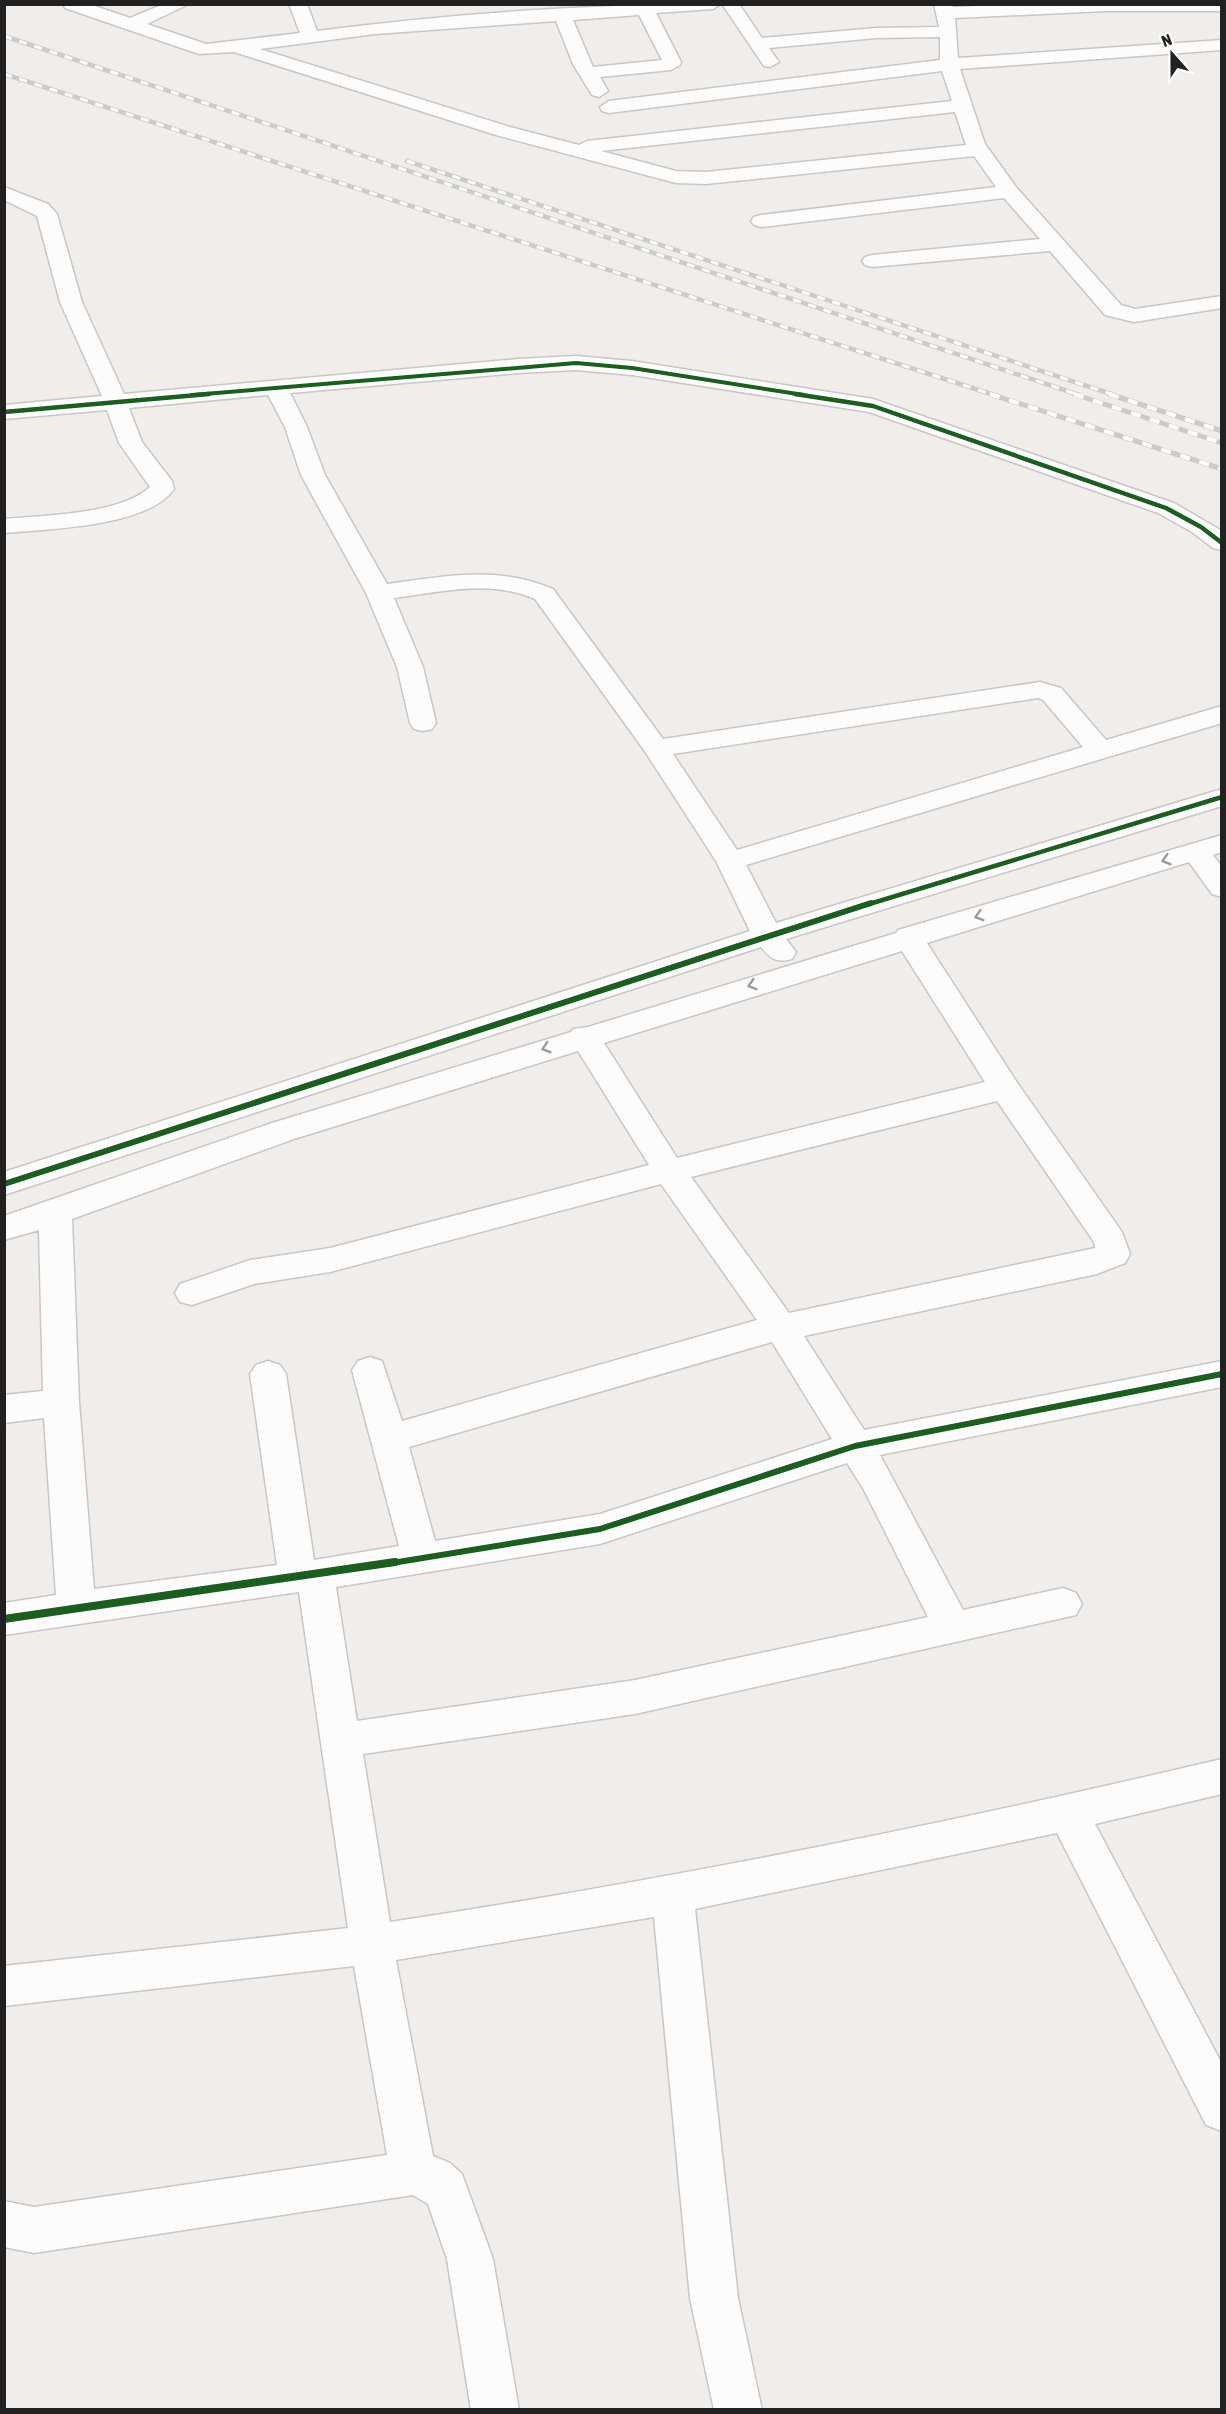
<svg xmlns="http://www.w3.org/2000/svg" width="1226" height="2414" viewBox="0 0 1226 2414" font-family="'Asap Condensed',sans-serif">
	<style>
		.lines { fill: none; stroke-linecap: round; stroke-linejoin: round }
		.minor-casing { stroke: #c8c7c6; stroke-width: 3 }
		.minor { fill: #fdfcfc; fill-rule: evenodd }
		.rail-far1-casing { stroke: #cbcbcb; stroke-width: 4.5 }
		.rail-casing { stroke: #cbcbcb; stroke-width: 5 }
		.rail-far1 { stroke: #fff; stroke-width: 3; stroke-dasharray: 8; stroke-linecap: butt }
		.rail { stroke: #fff; stroke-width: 4; stroke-dasharray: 10; stroke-linecap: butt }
		.cycleway-far3-casing { stroke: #fff; stroke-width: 6 }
		.cycleway-far2-casing { stroke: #fff; stroke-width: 8 }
		.cycleway-far1-casing { stroke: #fff; stroke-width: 10 }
		.cycleway-casing { stroke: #fff; stroke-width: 11 }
		.cycleway-far3 { stroke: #1b5e20; stroke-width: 4 }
		.cycleway-far2 { stroke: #1b5e20; stroke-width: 4.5 }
		.cycleway-far1 { stroke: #1b5e20; stroke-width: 6 }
		.cycleway { stroke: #1b5e20; stroke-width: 8 }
		.oneway { stroke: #9a9999 }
	</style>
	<rect width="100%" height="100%" fill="#f0edea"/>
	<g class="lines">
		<defs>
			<path id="minor" d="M 63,4 L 89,4 L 130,18 L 164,4 L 189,4 L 147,24 L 206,44 L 300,33 L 289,4 L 307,4 L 317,31 C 450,14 587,4 721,4 L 713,9 L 656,13 L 681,62 L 680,65 L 671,70 L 600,77 L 608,91 L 599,97 L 592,95 L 573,64 L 556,21 L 375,34 L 260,49 L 510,127 L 579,145 L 587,141 L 952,101 L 942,71 L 609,113 L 602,111 L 600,107 L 609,101 L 940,60 L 940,37 L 876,38 L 769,48 L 779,62 L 770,67 L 764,66 L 722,4 L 739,4 L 762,38 L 876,28 L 939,27 L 934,4 L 952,4 L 953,7 L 1021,4 L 1222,4 L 1222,11 L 1106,11 L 955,18 L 958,58 L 1222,40 L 1222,50 L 960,69 L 985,144 L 1016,187 L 1121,305 L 1135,309 L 1222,296 L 1222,308 L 1134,322 L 1105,315 L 1050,251 L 872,267 L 865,265 L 862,261 L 865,257 L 872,255 L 1040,239 L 1004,198 L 761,227 L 754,225 L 751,221 L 754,217 L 761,215 L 996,187 L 974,156 L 706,184 L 676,183 L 496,135 L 234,52 L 199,54 L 65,8 ZM 639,15 L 662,60 L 593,67 L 573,20 ZM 955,112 L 966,145 L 706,172 L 676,171 L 601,151 Z
				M 4,187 L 48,204 L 57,214 L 82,302 L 124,394 L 518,359 L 576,356 L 632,361 L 873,399 L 1174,503 L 1222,531 L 1222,550 L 1213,548 L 1192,532 L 1158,513 L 869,412 L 632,375 L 576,370 L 518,373 L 290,393 L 307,427 L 325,475 L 387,584 C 444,576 497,565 553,589 L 663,739 L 1040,682 L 1061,688 L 1106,740 L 1222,706 L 1222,723 L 746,865 L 776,923 L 1222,789 L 1222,806 L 786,939 L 796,952 L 792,959 C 776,963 771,959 761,947 L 4,1195 L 4,1172 L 750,931 L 716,861 L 644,750 L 535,599 C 489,579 442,592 394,598 L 423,667 L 436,723 L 432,729 L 423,731 L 414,729 L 410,723 L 397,667 L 366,593 L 301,475 L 285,427 L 268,395 L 129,408 L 142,442 L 172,481 L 174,489 C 148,527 48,529 4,533 L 4,519 C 45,515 119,515 150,487 L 119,443 L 107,410 L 4,419 L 4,405 L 102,396 L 60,302 L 37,216 L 4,200 ZM 1038,698 L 1043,700 L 1083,747 L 737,850 L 673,754 Z
				M 1222,835 L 1222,852 L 1213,855 L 1222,867 L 1222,897 L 1212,894 L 1189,862 L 927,943 L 1016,1081 L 1122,1232 L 1130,1254 L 1125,1263 L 1097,1274 L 804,1336 L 864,1430 L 1222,1361 L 1222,1387 L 880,1455 L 963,1610 L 1063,1588 L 1076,1593 L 1082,1604 L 1076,1615 L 635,1714 L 363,1754 L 390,1922 C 669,1880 946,1824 1222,1759 L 1222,1794 L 1095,1824 L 1222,2064 L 1222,2131 L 1206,2125 L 1057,1833 L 695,1909 L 738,2298 L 762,2410 L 714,2410 L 690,2298 L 654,1917 L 396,1960 L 433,2156 L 450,2163 L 462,2174 L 493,2259 L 519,2410 L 471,2410 L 447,2259 L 428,2204 L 413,2195 L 34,2253 L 4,2247 L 4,2201 L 34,2207 L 387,2155 L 354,1966 L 4,2006 L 4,1966 L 348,1928 L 299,1592 L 4,1635 L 4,1603 L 56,1595 L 44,1418 L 4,1423 L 4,1395 L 43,1391 L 39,1230 L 4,1240 L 4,1216 L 272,1123 L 571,1032 L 573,1029 L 588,1027 L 896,933 L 898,930 ZM 902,951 L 985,1082 L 677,1158 L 604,1043 ZM 578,1051 L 649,1165 L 330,1248 L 250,1260 L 180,1284 L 175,1293 L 180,1302 L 192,1305 L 254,1284 L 330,1272 L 661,1184 L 757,1320 L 402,1421 L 382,1361 L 370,1357 L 358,1361 L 352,1370 L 399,1546 L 314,1560 L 286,1374 L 280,1365 L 268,1361 L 256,1365 L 250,1374 L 277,1565 L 94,1589 L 79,1402 L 72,1219 L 294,1139 ZM 997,1101 L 1094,1242 L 1095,1248 L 789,1313 L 691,1177 ZM 772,1342 L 832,1439 L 600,1514 L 435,1541 L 409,1447 ZM 847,1463 L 864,1490 L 928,1617 L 635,1680 L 357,1721 L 336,1587 L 600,1544 Z"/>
		</defs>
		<use href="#minor" class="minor-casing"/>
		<use href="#minor" class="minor"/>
		<defs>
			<path id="rail-far1" d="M 4,36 L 1079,395
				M 4,74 L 994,395
				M 407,161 L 1114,395"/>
			<path id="rail" d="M 990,394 L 1222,469
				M 1074,394 L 1222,443
				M 1109,394 L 1222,431"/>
		</defs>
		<use href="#rail-far1" class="rail-far1-casing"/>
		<use href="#rail" class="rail-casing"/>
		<use href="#rail-far1" class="rail-far1"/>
		<use href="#rail" class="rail"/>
		<defs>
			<path id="cycleway-far3" d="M 192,395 L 576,363 L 632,368 L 804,395"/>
			<path id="cycleway-far2" d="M 795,394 L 873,406 L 1166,508 L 1201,527 L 1222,543
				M 4,412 L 209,394
				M 866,905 L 1222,797"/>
			<path id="cycleway-far1" d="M 4,1184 L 871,903
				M 386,1564 L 600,1529 L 855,1446 L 1222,1374"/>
			<path id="cycleway" d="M 4,1619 L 395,1562"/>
		</defs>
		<use href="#cycleway-far3" class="cycleway-far3-casing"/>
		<use href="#cycleway-far2" class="cycleway-far2-casing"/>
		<use href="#cycleway-far1" class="cycleway-far1-casing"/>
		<use href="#cycleway" class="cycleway-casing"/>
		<use href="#cycleway-far3" class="cycleway-far3"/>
		<use href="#cycleway-far2" class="cycleway-far2"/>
		<use href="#cycleway-far1" class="cycleway-far1"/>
		<use href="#cycleway" class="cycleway"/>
	</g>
	<defs><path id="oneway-chevron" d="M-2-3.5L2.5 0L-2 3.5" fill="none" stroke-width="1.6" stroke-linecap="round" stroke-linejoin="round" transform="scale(1.5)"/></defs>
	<g class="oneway">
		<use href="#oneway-chevron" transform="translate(1166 860) rotate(164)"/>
		<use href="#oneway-chevron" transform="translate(979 916) rotate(163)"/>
		<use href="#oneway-chevron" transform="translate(752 985) rotate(163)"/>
		<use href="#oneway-chevron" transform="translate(546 1048) rotate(163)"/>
	</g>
	<rect width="1226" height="2414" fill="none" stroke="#212121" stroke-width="12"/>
	<g transform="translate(1172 54) rotate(339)" stroke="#ffffff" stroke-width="4.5" paint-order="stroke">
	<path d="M0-4.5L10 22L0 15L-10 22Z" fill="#212121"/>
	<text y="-9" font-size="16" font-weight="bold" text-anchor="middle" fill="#212121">N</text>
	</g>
</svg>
